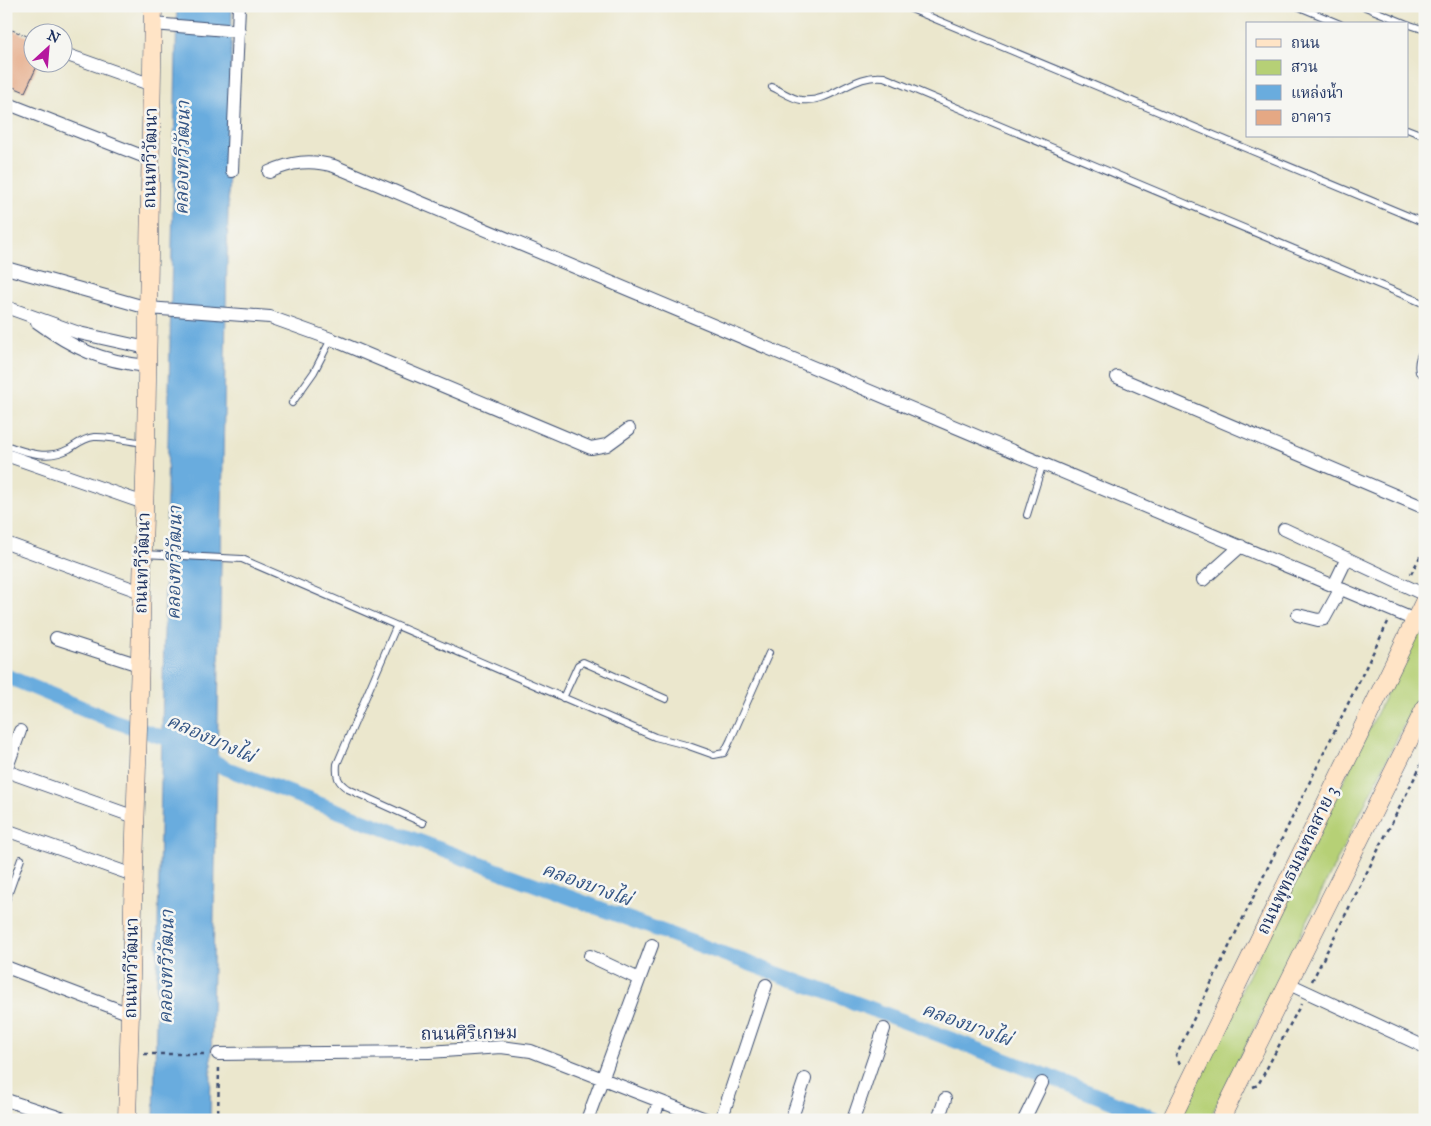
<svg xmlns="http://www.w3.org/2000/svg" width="1431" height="1126" viewBox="0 0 1431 1126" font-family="'IM FELL Great Primer','Noto Serif Thai',serif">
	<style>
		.green { fill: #b6d076; stroke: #68806a }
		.water { fill: #69acde; stroke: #426e9e }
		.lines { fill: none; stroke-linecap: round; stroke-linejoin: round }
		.canal { stroke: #69acde; stroke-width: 15 }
		.building { fill: #e5a884 }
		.lane-casing { stroke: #3a4b6f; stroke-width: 8 }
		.street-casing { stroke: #3a4b6f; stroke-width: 14 }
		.secondary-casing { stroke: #3a4b6f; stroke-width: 19 }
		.path { stroke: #3a4b6f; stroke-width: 2.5; stroke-dasharray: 4 4; stroke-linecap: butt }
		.lane { stroke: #fff; stroke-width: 6 }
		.street { stroke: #fff; stroke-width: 12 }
		.secondary { stroke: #ffe4c6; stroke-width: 18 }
		.labels { text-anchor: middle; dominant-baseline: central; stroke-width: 5; stroke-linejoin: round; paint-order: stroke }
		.street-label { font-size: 18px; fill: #1b2f5e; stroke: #f6f6f2 }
		.water-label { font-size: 19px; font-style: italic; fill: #325484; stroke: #f6f6f2 }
	</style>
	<rect width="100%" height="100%" fill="#f6f6f2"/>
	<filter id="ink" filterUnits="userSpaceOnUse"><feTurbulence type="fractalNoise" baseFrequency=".02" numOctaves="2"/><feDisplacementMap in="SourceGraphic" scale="10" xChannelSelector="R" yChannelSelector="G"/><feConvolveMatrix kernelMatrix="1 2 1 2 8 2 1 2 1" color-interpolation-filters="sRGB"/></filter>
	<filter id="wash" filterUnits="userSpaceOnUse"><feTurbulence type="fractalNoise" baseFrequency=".0096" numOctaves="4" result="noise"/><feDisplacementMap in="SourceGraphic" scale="20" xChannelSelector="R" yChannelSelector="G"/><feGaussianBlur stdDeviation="1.12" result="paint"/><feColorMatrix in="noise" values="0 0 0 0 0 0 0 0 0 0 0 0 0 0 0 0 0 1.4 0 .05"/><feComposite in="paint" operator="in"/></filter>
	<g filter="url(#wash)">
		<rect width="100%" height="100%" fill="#ebe7cd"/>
		<path class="green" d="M 1425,615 L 1425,682 L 1209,1120 L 1199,1120 L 1182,1112 Z"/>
		<path class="water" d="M 177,6 L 232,6 L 210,1120 L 154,1120 Z"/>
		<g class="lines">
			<path class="canal" d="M 6,676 L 111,720 L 180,743
				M 200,753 L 225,768 C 535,888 850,996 1158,1120"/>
		</g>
		<g id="blocks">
			<path class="building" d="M 12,30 L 32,38 L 32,62 L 39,62 L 25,92 L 6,84 L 6,46 Z"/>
		</g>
	</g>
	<g filter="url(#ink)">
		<use href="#blocks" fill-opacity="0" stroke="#3a4b6f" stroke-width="1"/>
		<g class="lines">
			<defs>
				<path id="lane" d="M 904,6 L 1425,223
					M 1297,6 L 1340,24
					M 1363,6 L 1407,24
					M 1407,24 L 1425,30
					M 772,87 C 781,91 792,99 801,100 C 831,104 853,73 884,77 L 1425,304
					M 1407,129 L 1425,136
					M 1425,348 C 1419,356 1417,363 1419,372 L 1425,376
					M 292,403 L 314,372 L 331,339
					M 6,445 C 26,453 49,460 69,449 C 77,444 84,438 94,437 C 109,436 128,441 144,443
					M 1027,515 L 1043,463
					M 143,554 L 242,559 L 655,737 L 686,745 L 714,755 L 724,753 L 730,741 L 769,653
					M 396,627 L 337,764 C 336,776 337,782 348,789 L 423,823
					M 563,698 L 578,665 L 583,662 L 666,699
					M 6,901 L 21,859"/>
				<path id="street" d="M 153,24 L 239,31
					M 62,53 L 152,85
					M 6,103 L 150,159
					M 232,171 L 239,6
					M 269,172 C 291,162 310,159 334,166 L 1415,620
					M 6,268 L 148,308 L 270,317 L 331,339 L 591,448 L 607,445 L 629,429
					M 6,307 L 79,333 L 147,348
					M 37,322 C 74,349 101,361 147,366
					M 1117,377 L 1425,508
					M 6,455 L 144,503
					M 1284,529 L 1425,595
					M 6,543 L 141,592
					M 1203,580 L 1241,546
					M 1334,585 L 1347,558
					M 1298,615 L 1318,620 L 1324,619 L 1341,588
					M 56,638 L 139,665
					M 6,770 L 20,731
					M 6,771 L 135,817
					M 6,830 L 133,875
					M 590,956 L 639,979
					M 6,967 L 130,1014
					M 1287,983 L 1425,1047
					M 218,1054 L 429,1052 L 501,1047 L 531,1051 L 708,1120
					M 6,1100 L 67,1120
					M 587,1120 L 652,945
					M 653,1120 L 659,1101
					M 721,1120 L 766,985
					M 791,1120 L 805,1079
					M 853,1120 L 884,1029
					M 938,1120 L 945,1099
					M 1024,1120 L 1042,1083"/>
				<path id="secondary" d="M 127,1120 L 146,443 L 153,6
					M 1171,1120 L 1425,600
					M 1220,1120 L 1425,708"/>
			</defs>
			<use href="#lane" class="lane-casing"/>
			<use href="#street" class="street-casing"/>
			<use href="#secondary" class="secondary-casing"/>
			<path class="path" d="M 1411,574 L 1425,547
				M 1312,981 L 1425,757
				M 144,1054 L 206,1054
				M 1180,1064 L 1176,1055 L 1388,622
				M 1253,1087 L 1258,1085 L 1301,1004
				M 218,1120 L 219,1066"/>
			<use href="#lane" class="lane"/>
			<use href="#street" class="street"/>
			<use href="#secondary" class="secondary"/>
		</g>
	</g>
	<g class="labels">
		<g class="street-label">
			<text transform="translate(150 158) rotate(-89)">ถนนทวีวัฒนา</text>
			<text transform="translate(142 563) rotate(-88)">ถนนทวีวัฒนา</text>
			<text transform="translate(1297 860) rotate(-64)">ถนนพุทธมณฑลสาย 3</text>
			<text transform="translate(131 968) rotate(-89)">ถนนทวีวัฒนา</text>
			<text transform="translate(469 1033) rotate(-1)">ถนนศิริเกษม</text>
		</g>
		<g class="water-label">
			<text transform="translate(182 158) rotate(-89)">คลองทวีวัฒนา</text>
			<text transform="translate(174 563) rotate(-89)">คลองทวีวัฒนา</text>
			<text transform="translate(211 738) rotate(24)">คลองบางไผ่</text>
			<text transform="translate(587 884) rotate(20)">คลองบางไผ่</text>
			<text transform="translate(166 967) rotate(-89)">คลองทวีวัฒนา</text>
			<text transform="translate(967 1024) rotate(20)">คลองบางไผ่</text>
		</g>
	</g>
	<rect width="1431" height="1126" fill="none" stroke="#f6f6f2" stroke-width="25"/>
	<rect x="1246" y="22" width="162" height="115" fill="#f6f6f2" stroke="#9ea6b7"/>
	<rect x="1256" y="39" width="25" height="8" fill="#ffe4c6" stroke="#9ea6b7"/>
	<text x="1291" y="48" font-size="15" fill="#1b2f5e">ถนน</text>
	<rect x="1256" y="60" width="25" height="15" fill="#b6d076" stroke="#9ea6b7"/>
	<text x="1291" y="72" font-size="15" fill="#1b2f5e">สวน</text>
	<rect x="1256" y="85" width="25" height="15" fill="#69acde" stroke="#9ea6b7"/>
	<text x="1291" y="98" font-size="15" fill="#1b2f5e">แหล่งน้ำ</text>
	<rect x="1256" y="110" width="25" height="15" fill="#e5a884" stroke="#9ea6b7"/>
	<text x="1291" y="122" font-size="15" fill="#1b2f5e">อาคาร</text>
	<g transform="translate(48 48) rotate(26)"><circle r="24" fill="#f6f6f2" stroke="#9ea6b7"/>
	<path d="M0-4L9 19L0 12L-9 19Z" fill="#b5179e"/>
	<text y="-8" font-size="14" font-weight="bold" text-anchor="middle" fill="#1b2f5e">N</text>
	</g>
</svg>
